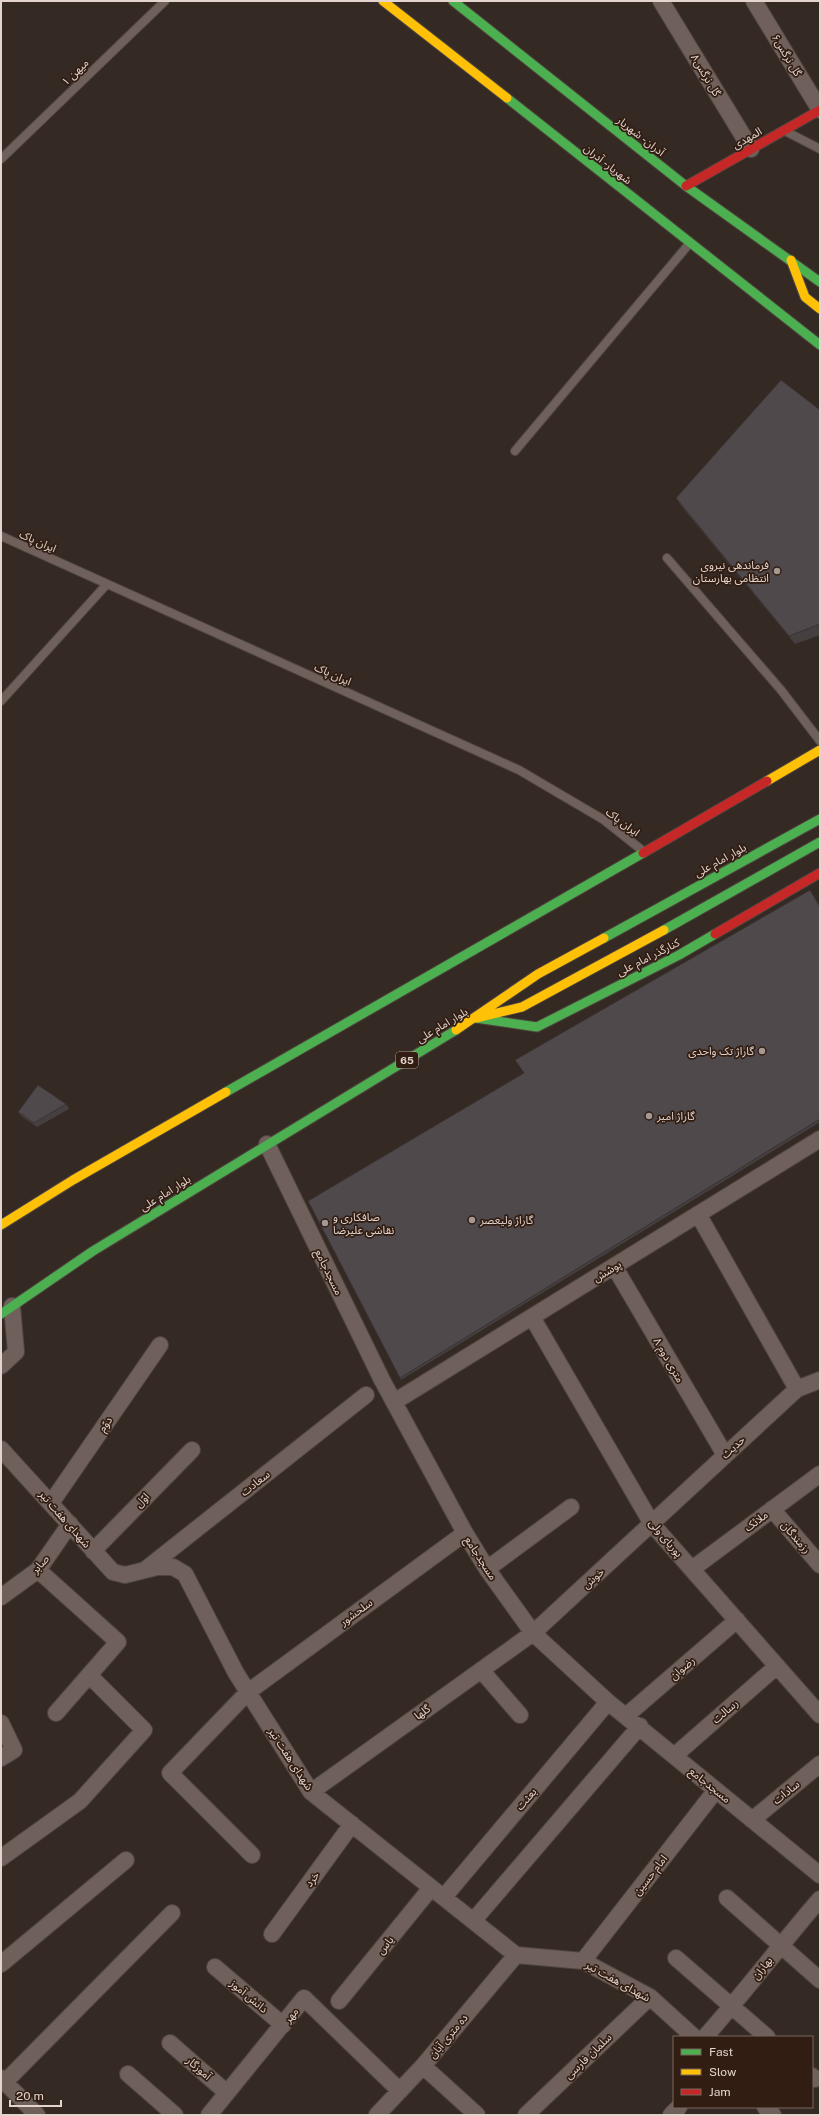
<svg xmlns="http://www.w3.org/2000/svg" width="821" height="2116" viewBox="0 0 821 2116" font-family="'Public Sans','Noto Sans Arabic',sans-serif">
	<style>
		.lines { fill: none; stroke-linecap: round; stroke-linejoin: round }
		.lane-casing { stroke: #4f4540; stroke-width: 10 }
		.street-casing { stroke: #4f4540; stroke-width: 18 }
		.fast-casing { stroke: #4f4540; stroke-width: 11 }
		.slow-casing { stroke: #4f4540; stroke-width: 11 }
		.jam-casing { stroke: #4f4540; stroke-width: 11 }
		.lane { stroke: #6f605b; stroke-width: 8 }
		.street { stroke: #6f605b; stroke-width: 16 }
		.fast { stroke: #4caf50; stroke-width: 9 }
		.slow { stroke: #ffc107; stroke-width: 9 }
		.jam { stroke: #c62828; stroke-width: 9 }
		.wall { fill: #453f40 }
		.building { fill: #50494b; stroke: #383334 }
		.poi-dot { fill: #a69892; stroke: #311d12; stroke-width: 1.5 }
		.labels { text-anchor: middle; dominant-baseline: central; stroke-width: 3.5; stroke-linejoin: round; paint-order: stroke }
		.shield { fill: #311d12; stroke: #ae9d95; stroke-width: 1 }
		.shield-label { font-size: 10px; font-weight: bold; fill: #e3d4cd }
		.street-label { font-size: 11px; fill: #e3d4cd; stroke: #311d12 }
		.poi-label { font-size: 11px; fill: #e3d4cd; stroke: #311d12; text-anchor: start }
	</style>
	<rect width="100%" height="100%" fill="#352923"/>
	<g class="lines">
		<defs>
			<path id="lane" d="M 787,132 L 820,149
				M 1,159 L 165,1
				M 515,451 L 689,244
				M 1,536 L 519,770 L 604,820 L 643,851
				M 667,558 L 781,690 L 820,741
				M 1,701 L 107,584"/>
			<path id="street" d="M 661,1 L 751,149
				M 754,1 L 820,110
				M 267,1144 L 382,1380 L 465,1533 L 487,1569 L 533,1633 L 608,1702 L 820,1875
				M 698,1214 L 797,1389
				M 614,1266 L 725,1455
				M 532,1317 L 652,1524 L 820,1715
				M 1,1366 L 16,1352 L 12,1306
				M 394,1402 L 820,1139
				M 1,1449 L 113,1572 L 125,1575 L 157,1567 L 173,1567 L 185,1574 L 236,1673 L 311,1792 L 516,1955 L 583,1961 L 650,1997 L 694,2037
				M 51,1503 L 160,1345
				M 772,1509 L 820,1565
				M 93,1551 L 192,1450
				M 146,1569 L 366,1395
				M 487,1569 L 571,1507
				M 692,1569 L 820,1474
				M 38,1570 L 118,1642 L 56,1713
				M 1,1597 L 38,1570 L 70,1524
				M 481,1670 L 520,1715
				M 627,1715 L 737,1620
				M 1,1723 L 14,1750 L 1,1758
				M 674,1756 L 777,1666
				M 311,1792 L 533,1633 L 797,1389 L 820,1380
				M 752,1820 L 820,1764
				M 252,1855 L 170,1773 L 248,1692 L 465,1533
				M 1,1858 L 80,1801 L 144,1730 L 89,1675
				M 444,1897 L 608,1702
				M 727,1898 L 820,1980
				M 474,1920 L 640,1726
				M 272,1934 L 352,1824
				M 676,1958 L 767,2037
				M 583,1961 L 716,1790
				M 1,1964 L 126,1860
				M 215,1967 L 283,2025
				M 339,2001 L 431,1888
				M 705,2037 C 745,1992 781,1944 820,1899
				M 170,2043 L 227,2093
				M 423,2066 L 477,2115
				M 128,2074 L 175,2115
				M 812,2076 L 815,2079
				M 1,2078 L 37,2115
				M 5,2082 L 172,1913
				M 765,2107 L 773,2115
				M 209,2115 L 304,1998 L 400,2091
				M 377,2115 L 423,2066 L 516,1955
				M 526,2115 L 650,1997
				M 671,2115 L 679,2107"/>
			<path id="fast" d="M 453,1 L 686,186 L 820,282
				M 507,98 L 820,345
				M 664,930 L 820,842
				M 604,938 L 820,819
				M 476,1018 L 537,1027 L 679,955 L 715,934
				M 226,1092 L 643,853
				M 1,1314 L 93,1251 L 456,1030"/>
			<path id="slow" d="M 383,1 L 507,98
				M 791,260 L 805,297 L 820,309
				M 767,781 L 820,750
				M 476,1018 L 522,1007 L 664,930
				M 456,1030 L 538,974 L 604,938
				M 1,1225 L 73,1180 L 226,1092"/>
			<path id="jam" d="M 686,186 L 820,110
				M 643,853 L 767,781
				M 715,934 L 820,873"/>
		</defs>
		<use href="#lane" class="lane-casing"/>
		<use href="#street" class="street-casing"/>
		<use href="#fast" class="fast-casing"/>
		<use href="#slow" class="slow-casing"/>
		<use href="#jam" class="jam-casing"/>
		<use href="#lane" class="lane"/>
		<use href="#street" class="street"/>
		<use href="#fast" class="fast"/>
		<use href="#slow" class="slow"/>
		<use href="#jam" class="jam"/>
	</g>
	<path class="wall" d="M 820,410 L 820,635 L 795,644 L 682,507 L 676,498 Z
		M 820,906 L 820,1122 L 401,1380 L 400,1378 L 524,1073 Z
		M 66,1104 L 69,1109 L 37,1127 L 21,1116 L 18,1112 Z"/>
	<path class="building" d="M 781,380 L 820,410 L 820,624 L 789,636 L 676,498 Z
		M 810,890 L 820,907 L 820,1119 L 400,1378 L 308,1201 L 524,1073 L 515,1060 Z
		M 38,1085 L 66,1104 L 34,1123 L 18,1112 Z"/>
	<g class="poi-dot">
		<circle cx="777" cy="571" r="4"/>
		<circle cx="762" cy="1051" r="4"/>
		<circle cx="649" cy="1116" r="4"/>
		<circle cx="472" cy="1220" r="4"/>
		<circle cx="325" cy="1223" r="4"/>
	</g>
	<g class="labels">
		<rect class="shield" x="396" y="1052" width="22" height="16" rx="3"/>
		<g class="shield-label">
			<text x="407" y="1060">65</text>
		</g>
		<g class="street-label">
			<text transform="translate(787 55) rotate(59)">گل نرگس۶</text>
			<text transform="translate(75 72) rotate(-44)">میهن ۱</text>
			<text transform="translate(706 75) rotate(59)">گل نرگس۸</text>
			<text transform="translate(641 136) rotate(38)">آدران - شهریار</text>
			<text transform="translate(747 138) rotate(-30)">المهدی</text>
			<text transform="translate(608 164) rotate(38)">شهریار - آدران</text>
			<text transform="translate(38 541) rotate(24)">ایران پاک</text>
			<text transform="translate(333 674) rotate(24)">ایران پاک</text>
			<text transform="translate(623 822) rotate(37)">ایران پاک</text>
			<text transform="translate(720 860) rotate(-29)">بلوار امام علی</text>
			<text transform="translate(648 957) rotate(-27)">کنارگذر امام علی</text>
			<text transform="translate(442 1025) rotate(-31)">بلوار امام علی</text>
			<text transform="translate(165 1193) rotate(-32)">بلوار امام علی</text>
			<text transform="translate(607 1271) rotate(-32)">پوشش</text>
			<text transform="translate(329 1272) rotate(64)">مسجدجامع</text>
			<text transform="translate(669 1360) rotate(60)">۸ متری دوم</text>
			<text transform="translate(105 1424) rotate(-56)">دوّم</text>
			<text transform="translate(733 1447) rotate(-43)">حدیث</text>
			<text transform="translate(255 1483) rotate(-38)">سعادت</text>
			<text transform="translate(142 1500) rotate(-46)">اوّل</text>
			<text transform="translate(65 1519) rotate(49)">شهدای هفت تیر</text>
			<text transform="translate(756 1521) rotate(-37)">ملائک</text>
			<text transform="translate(796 1537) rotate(49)">رزمندگان</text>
			<text transform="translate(666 1538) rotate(50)">پوریای ولی</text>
			<text transform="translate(481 1558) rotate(57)">مسجدجامع</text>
			<text transform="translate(40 1564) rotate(-49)">صابر</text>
			<text transform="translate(593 1578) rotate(-42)">خوش</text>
			<text transform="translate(356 1612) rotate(-36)">سلحشور</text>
			<text transform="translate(682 1668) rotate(-41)">رضوان</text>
			<text transform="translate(725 1711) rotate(-41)">رسالت</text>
			<text transform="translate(422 1712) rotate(-36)">گلها</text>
			<text transform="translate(291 1759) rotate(57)">شهدای هفت تیر</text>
			<text transform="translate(710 1785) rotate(39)">مسجدجامع</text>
			<text transform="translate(786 1792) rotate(-39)">سادات</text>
			<text transform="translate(526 1799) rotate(-50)">بعثت</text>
			<text transform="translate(650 1875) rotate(-52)">امام حسین</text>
			<text transform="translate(312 1879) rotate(-54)">خرد</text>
			<text transform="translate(385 1945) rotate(-51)">یاس</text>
			<text transform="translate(762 1968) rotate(-52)">بهاران</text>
			<text transform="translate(618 1981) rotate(29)">شهدای هفت تیر</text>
			<text transform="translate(249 1996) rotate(40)">دانش آموز</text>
			<text transform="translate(291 2015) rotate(-51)">مهر</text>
			<text transform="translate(448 2036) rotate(-50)">ده متری آبان</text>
			<text transform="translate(588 2056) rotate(-44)">سلمان فارسی</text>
			<text transform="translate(199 2068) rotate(41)">آموزگار</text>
		</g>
		<g class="poi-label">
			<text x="769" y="565" text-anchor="end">فرماندهی نیروی<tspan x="769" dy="13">انتظامی بهارستان</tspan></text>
			<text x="754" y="1051" text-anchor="end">گاراژ تک واحدی</text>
			<text x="657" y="1116">گاراژ امیر</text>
			<text x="333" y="1217">صافکاری و<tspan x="333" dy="13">نقاشی عليرضا</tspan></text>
			<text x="480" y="1220">گاراژ ولیعصر</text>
		</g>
	</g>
	<rect width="821" height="2116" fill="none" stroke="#e3d4cd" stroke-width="4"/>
	<rect x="673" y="2036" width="140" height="72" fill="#311d12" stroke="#78665d"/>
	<rect x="681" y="2049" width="20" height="6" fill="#4caf50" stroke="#78665d"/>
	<text x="709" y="2056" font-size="12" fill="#e3d4cd">Fast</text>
	<rect x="681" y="2069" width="20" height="6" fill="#ffc107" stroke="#78665d"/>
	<text x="709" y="2076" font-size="12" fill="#e3d4cd">Slow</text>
	<rect x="681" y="2089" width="20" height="6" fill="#c62828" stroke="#78665d"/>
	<text x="709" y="2096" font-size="12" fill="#e3d4cd">Jam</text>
	<path d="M10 2100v6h51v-6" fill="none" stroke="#e3d4cd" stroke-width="2"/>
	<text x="16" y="2100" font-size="12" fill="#e3d4cd" stroke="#311d12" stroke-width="3" paint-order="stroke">20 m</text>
</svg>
